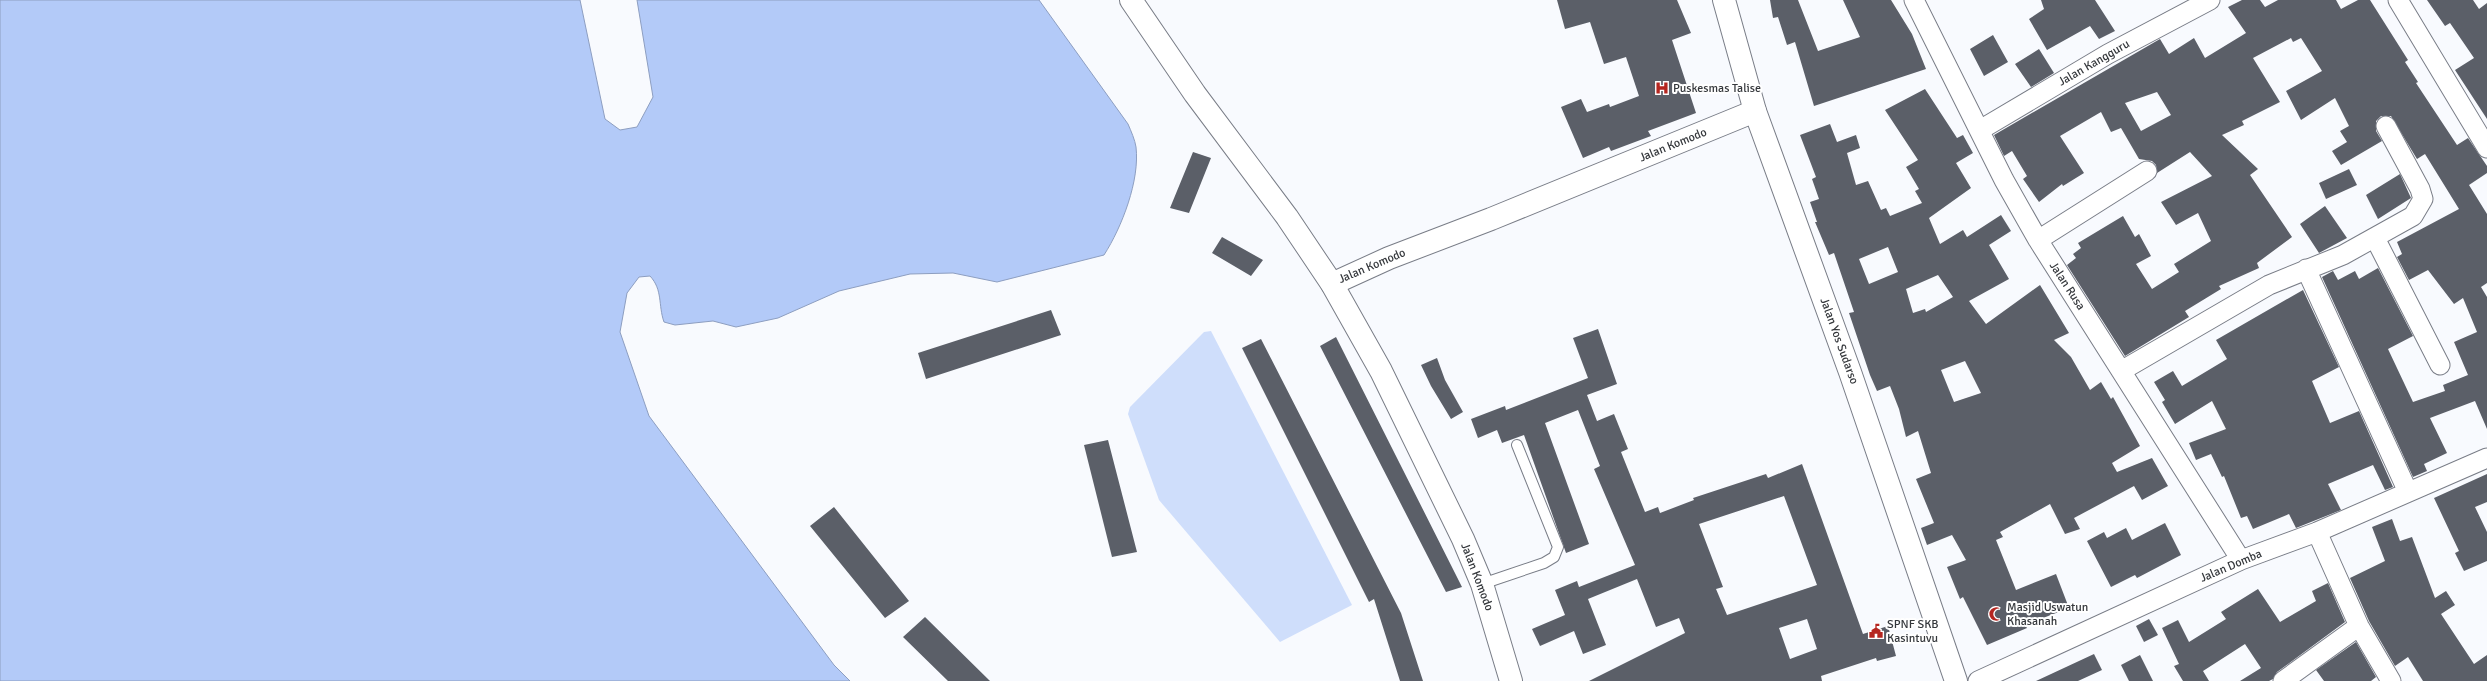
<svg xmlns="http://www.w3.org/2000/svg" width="2487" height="681" viewBox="0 0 2487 681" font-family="Signika,sans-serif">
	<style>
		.green { fill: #cfdefb }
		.water { fill: #b3caf8; stroke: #8d9ec0 }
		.building { fill: #5b5f68; fill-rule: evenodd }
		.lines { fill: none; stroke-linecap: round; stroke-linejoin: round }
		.service-casing { stroke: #797d87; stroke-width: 12 }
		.minor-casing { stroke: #797d87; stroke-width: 21 }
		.tertiary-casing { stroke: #797d87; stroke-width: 24 }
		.primary-casing { stroke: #797d87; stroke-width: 24 }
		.trunk-casing { stroke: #797d87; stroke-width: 24 }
		.service { stroke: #fff; stroke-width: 10 }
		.minor { stroke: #fff; stroke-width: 19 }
		.tertiary { stroke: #fff; stroke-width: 22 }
		.primary { stroke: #fff; stroke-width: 22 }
		.trunk { stroke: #fff; stroke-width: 22 }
		.labels { text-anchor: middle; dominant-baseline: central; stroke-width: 4; stroke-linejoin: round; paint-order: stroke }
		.street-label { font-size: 12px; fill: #35383c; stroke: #fff }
		.poi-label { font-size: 12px; fill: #35383c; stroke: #fff; text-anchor: start }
	</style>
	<rect width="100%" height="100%" fill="#f8fafe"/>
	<path class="green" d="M 1211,331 L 1352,605 L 1280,642 L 1159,500 L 1128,414 L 1130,407 L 1204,332 Z"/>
	<path class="water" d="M 0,0 L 580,0 L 605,119 L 620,130 L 637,127 L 653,97 L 637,0 L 1039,0 L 1128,124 C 1131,131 1135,140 1136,147 C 1140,180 1122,227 1104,255 L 997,282 L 953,273 L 910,274 L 839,291 L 778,318 L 736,327 L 713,321 L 675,325 L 664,322 C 658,305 663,290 650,276 L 639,277 L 627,293 L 620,332 L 649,416 L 834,665 L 850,681 L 0,681 Z"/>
	<path class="building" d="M 1557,0 L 1677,0 L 1691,33 L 1672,40 L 1696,113 L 1648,131 L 1651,136 L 1611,151 L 1609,147 L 1583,158 L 1561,107 L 1581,99 L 1587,112 L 1609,104 L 1610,107 L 1639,96 L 1626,57 L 1604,64 L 1590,22 L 1565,29 Z
		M 1770,0 L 1798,0 L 1818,51 L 1860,37 L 1843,0 L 1891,0 L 1912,34 L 1926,69 L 1814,106 L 1795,42 L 1787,45 L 1778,17 L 1773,18 Z
		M 2041,0 L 2095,0 L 2115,31 L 2099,39 L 2090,26 L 2047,50 L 2029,19 L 2044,9 Z
		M 2242,0 L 2260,0 L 2265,7 L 2278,0 L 2336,0 L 2341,9 L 2358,0 L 2370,0 L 2408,60 L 2405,62 L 2418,82 L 2416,83 L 2457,145 L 2468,138 L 2487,166 L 2487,173 L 2469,185 L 2487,214 L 2487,283 L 2481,287 L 2487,297 L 2487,429 L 2475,401 L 2430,418 L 2447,453 L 2424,464 L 2427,471 L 2413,477 L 2322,277 L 2333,271 L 2338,280 L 2355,271 L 2359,279 L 2378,268 L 2413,336 L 2388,349 L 2413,402 L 2445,391 L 2443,385 L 2468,375 L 2454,342 L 2477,332 L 2463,298 L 2454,304 L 2428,270 L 2409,280 L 2397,257 L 2402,254 L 2397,242 L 2459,209 L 2425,154 L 2417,159 L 2391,116 L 2381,116 L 2376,121 L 2376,131 L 2382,141 L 2341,165 L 2332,151 L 2347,142 L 2340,131 L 2349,126 L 2335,98 L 2301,120 L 2286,91 L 2322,71 L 2301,38 L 2293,42 L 2291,38 L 2253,58 L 2280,102 L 2242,121 L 2244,125 L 2222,135 L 2258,169 L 2250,175 L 2292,237 L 2257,263 L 2259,268 L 2219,286 L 2221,289 L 2185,311 L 2189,317 L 2125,356 L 2067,265 L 2076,258 L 2073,254 L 2081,248 L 2078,243 L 2123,216 L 2135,237 L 2139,234 L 2151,256 L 2136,264 L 2152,289 L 2179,272 L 2174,264 L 2211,241 L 2198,213 L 2176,225 L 2161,202 L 2212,176 L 2190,152 L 2157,173 L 2156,165 L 2152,161 L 2139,159 L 2121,128 L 2111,132 L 2101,112 L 2060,136 L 2084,173 L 2063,186 L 2062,184 L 2039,202 L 2023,179 L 2027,176 L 2012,151 L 2004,156 L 1994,135 L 2160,39 L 2169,54 L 2194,38 L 2205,58 L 2246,33 L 2228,7 ZM 2157,92 L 2171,115 L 2141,131 L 2125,103 Z
		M 2427,0 L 2473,0 L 2479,9 L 2487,3 L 2487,119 L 2455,70 L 2474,58 L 2450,23 L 2445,26 Z
		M 1993,35 L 2008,62 L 1984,76 L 1970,49 Z
		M 2039,49 L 2054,73 L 2031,87 L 2015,64 Z
		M 1925,89 L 1957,138 L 1963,135 L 1973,153 L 1956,163 L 1971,188 L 1929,218 L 1940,244 L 1963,230 L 1967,237 L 2001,215 L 2011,231 L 1989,245 L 2009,279 L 1969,301 L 1986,324 L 2040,285 L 2069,333 L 2054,340 L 2071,357 L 2090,390 L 2101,382 L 2111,399 L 2113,397 L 2140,446 L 2112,463 L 2117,472 L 2152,458 L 2168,486 L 2142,500 L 2134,486 L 2074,518 L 2080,529 L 2065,534 L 2050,504 L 2000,532 L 2003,537 L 1996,540 L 2016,590 L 2056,574 L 2069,608 L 2025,625 L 2027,628 L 1987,645 L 1963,597 L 1960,599 L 1947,567 L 1966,560 L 1952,535 L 1927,545 L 1921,528 L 1934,523 L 1916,479 L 1931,473 L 1918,431 L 1906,437 L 1899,409 L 1890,386 L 1877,391 L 1870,375 L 1849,313 L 1854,312 L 1834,253 L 1829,255 L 1815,222 L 1817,222 L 1810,202 L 1819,199 L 1812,179 L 1816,177 L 1800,135 L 1830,124 L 1837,142 L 1856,135 L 1860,148 L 1847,153 L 1856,185 L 1868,181 L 1881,210 L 1886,208 L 1890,216 L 1922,203 L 1915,191 L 1919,189 L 1906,167 L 1918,160 L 1885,110 ZM 1888,247 L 1898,272 L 1869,284 L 1859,259 ZM 1938,275 L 1953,297 L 1926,312 L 1925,309 L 1913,313 L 1906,289 ZM 1965,361 L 1981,393 L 1954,402 L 1941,370 Z
		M 1193,152 L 1211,158 L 1189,213 L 1170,208 Z
		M 2349,169 L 2357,185 L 2326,199 L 2319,183 Z
		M 2400,174 L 2411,198 L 2378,219 L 2366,195 Z
		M 2325,206 L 2347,238 L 2319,253 L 2300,224 Z
		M 1222,237 L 1263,260 L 1251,276 L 1212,253 Z
		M 2303,290 L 2339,367 L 2312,381 L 2330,423 L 2359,411 L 2393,487 L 2385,490 L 2373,465 L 2328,484 L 2341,510 L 2296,528 L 2289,514 L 2253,529 L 2247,516 L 2241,518 L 2224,476 L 2222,477 L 2211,454 L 2196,460 L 2189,443 L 2226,429 L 2212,401 L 2175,424 L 2162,402 L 2165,400 L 2154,382 L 2173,371 L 2182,386 L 2227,359 L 2216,340 Z
		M 1051,310 L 1061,335 L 926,379 L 918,353 Z
		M 1598,329 L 1617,384 L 1587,395 L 1597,421 L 1614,414 L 1628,449 L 1621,452 L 1645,512 L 1658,507 L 1660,513 L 1694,500 L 1693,498 L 1766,474 L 1768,478 L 1802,464 L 1863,634 L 1888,626 L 1896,656 L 1877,661 L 1876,658 L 1821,676 L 1822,681 L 1589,681 L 1685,633 L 1679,618 L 1656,627 L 1637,579 L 1588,599 L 1606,645 L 1583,654 L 1574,631 L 1540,646 L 1532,629 L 1565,615 L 1555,590 L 1577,581 L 1579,587 L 1635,565 L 1594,469 L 1600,466 L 1578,410 L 1545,423 L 1589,544 L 1566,553 L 1524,435 L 1502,443 L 1497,430 L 1478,438 L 1471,419 L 1505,406 L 1506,410 L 1588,378 L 1573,338 ZM 1784,496 L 1817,585 L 1727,615 L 1716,589 L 1723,587 L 1699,524 ZM 1807,619 L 1817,649 L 1790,659 L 1779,628 Z
		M 1336,337 L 1462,587 L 1446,592 L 1320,346 Z
		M 1261,339 L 1401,613 L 1423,681 L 1400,681 L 1374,599 L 1369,602 L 1242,348 Z
		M 1437,358 L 1445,380 L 1463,412 L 1451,419 L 1431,386 L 1421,365 Z
		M 1108,440 L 1137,552 L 1112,557 L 1084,445 Z
		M 2487,474 L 2487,502 L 2475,507 L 2487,532 L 2487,561 L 2464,571 L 2455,553 L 2459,551 L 2434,498 Z
		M 834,507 L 909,601 L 885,618 L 810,526 Z
		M 2392,519 L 2400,541 L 2412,537 L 2435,598 L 2446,591 L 2455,605 L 2441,614 L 2474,664 L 2487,655 L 2487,681 L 2423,681 L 2408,657 L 2395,666 L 2369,621 L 2350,578 L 2385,561 L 2372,527 Z
		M 2165,523 L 2181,555 L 2137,578 L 2135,575 L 2111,587 L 2087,541 L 2104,532 L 2107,538 L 2126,528 L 2132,540 Z
		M 2328,583 L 2345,622 L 2277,672 L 2273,679 L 2269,681 L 2240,681 L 2261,668 L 2245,644 L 2203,671 L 2209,681 L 2183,681 L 2174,666 L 2179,664 L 2162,628 L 2178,620 L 2189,642 L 2226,619 L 2221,612 L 2258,589 L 2280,622 L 2316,601 L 2312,591 Z
		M 925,617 L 990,681 L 948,681 L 903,637 Z
		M 2149,619 L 2158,635 L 2144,642 L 2136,626 Z
		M 2356,642 L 2376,677 L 2371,681 L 2324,681 L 2316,670 Z
		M 2094,654 L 2102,670 L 2078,681 L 2036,681 Z
		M 2140,655 L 2153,681 L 2129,681 L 2121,665 Z"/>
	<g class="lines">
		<defs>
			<path id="service" d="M 1482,584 L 1544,563 L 1554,557 L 1558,547 L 1517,445"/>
			<path id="minor" d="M 1914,0 L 2004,180 L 2038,240 L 2241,560
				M 2398,0 L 2487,148
				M 1980,130 L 2108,54 L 2210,0
				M 2375,238 L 2440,365
				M 2038,240 L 2147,171
				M 2306,269 L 2408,492
				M 2121,371 L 2269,285 L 2343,255 L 2413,216 L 2423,199 L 2420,189 L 2386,126
				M 2317,532 L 2359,626 L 2391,681
				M 1978,681 L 2241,560 L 2317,532 L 2487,458
				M 2283,681 L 2359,626"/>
			<path id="tertiary" d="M 1332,284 L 1389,258 L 1491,219 L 1755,111"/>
			<path id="primary" d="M 1131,0 L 1195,94 L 1287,217 L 1332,284 L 1381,371 L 1463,539 L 1482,584 L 1511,681"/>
			<path id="trunk" d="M 1724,0 L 1755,111 L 1850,372 L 1956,681"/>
		</defs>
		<use href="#service" class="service-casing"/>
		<use href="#minor" class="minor-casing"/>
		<use href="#tertiary" class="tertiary-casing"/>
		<use href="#primary" class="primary-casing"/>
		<use href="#trunk" class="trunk-casing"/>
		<use href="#service" class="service"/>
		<use href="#minor" class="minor"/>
		<use href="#tertiary" class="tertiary"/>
		<use href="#primary" class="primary"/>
		<use href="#trunk" class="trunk"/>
	</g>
	<defs>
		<symbol id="hospital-bare" viewBox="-9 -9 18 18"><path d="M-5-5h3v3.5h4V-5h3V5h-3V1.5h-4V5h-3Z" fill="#b52620" stroke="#fff" stroke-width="2.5" paint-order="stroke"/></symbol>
		<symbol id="mosque-bare" viewBox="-9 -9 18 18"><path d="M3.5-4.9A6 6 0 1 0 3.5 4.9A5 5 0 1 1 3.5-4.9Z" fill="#b52620" stroke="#fff" stroke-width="2.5" paint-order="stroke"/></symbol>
		<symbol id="civic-bare" viewBox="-9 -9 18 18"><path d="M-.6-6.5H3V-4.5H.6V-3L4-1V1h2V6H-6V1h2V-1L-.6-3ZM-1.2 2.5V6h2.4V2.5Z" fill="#b52620" stroke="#fff" stroke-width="2.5" paint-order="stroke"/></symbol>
	</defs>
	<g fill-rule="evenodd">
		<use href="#hospital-bare" x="1652" y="78" width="20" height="20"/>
		<use href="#mosque-bare" x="1986" y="604" width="20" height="20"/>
		<use href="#civic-bare" x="1866" y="621" width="20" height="20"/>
	</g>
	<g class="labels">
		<g class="street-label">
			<text transform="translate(2094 63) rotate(-30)">Jalan Kangguru</text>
			<text transform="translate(1673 145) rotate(-22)">Jalan Komodo</text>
			<text transform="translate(1372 266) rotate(-23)">Jalan Komodo</text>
			<text transform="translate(2067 286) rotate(57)">Jalan Rusa</text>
			<text transform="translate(1839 341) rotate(70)">Jalan Yos Sudarso</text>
			<text transform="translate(2231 566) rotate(-23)">Jalan Domba</text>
			<text transform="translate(1477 577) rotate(69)">Jalan Komodo</text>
		</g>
		<g class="poi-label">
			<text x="1673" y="88">Puskesmas Talise</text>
			<text x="2007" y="607">Masjid Uswatun<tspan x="2007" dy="14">Khasanah</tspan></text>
			<text x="1887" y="624">SPNF SKB<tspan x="1887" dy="14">Kasintuvu</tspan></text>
		</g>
	</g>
</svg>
